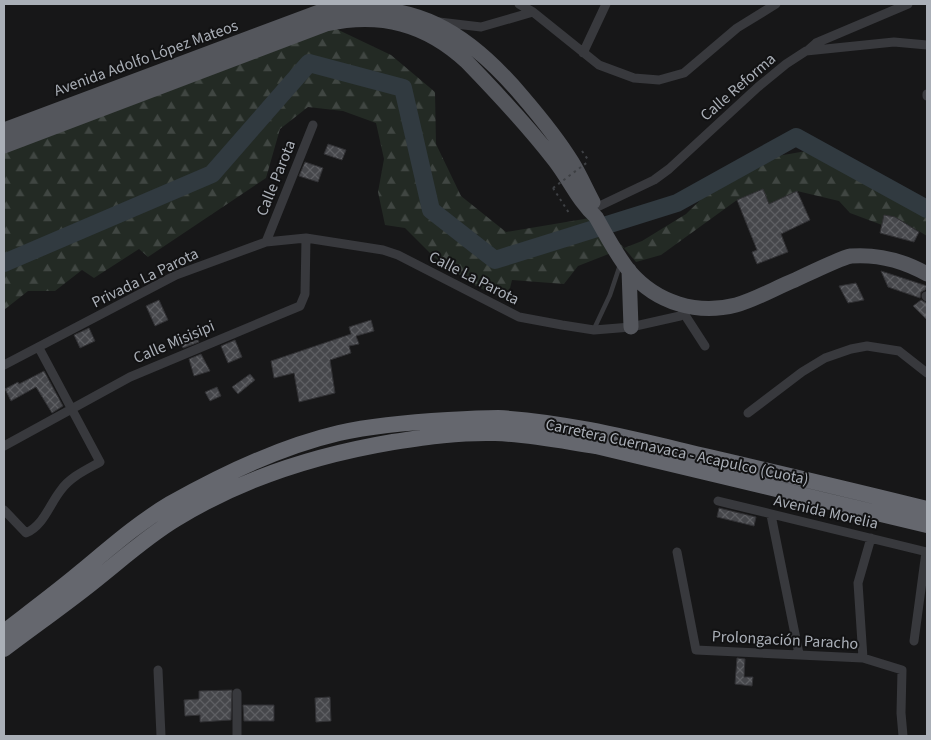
<svg xmlns="http://www.w3.org/2000/svg" width="931" height="740" viewBox="0 0 931 740" font-family="'Source Sans 3',sans-serif">
	<style>
		.forest { fill: url(#forest-firs) }
		.lines { fill: none; stroke-linecap: round; stroke-linejoin: round }
		.river { stroke: #313a40; stroke-width: 18 }
		.building { fill: url(#building-cross-hatch); stroke: #313134 }
		.path { stroke: #3e4044; stroke-width: 2; stroke-dasharray: 2.5 4; stroke-linecap: butt }
		.lane { stroke: #38393d; stroke-width: 4.5 }
		.street { stroke: #38393d; stroke-width: 9 }
		.primary { stroke: #54565c; stroke-width: 15 }
		.highway { stroke: #65676e; stroke-width: 16 }
		.path-bridge { stroke: #3e4044; stroke-width: 2; stroke-dasharray: 2.5 4; stroke-linecap: butt }
		.labels { text-anchor: middle; dominant-baseline: central; stroke-width: 4; stroke-linejoin: round; paint-order: stroke }
		.street-label { font-size: 16px; fill: #aaafb7; stroke: #121213 }
	</style>
	<defs>
		<pattern id="forest-firs" width="22" height="20" patternUnits="userSpaceOnUse" patternTransform="scale(1.25)"><rect width="22" height="20" fill="#232a24"/><path d="M5 1l3.5 6h-7zM16 11l3.5 6h-7z" fill="#404642"/></pattern>
		<pattern id="building-cross-hatch" width="8" height="8" patternUnits="userSpaceOnUse" patternTransform="scale(1.25)"><rect width="8" height="8" fill="#46474b"/><path d="M0 0l8 8M0 8l8-8" fill="none" stroke="#5e5f63"/></pattern>
	</defs>
	<rect width="100%" height="100%" fill="#171718"/>
	<path class="forest" d="M 326,24 L 391,55 L 435,92 L 436,144 L 461,196 L 506,232 L 596,217 L 624,248 L 642,241 L 686,214 L 721,180 L 766,158 L 812,150 L 851,162 L 927,210 L 927,236 L 895,217 L 884,215 L 882,225 L 850,213 L 839,201 L 797,191 L 769,204 L 763,190 L 737,200 L 661,255 L 636,262 L 624,248 L 578,266 L 564,284 L 512,280 L 507,301 L 476,286 L 435,258 L 405,228 L 385,225 L 378,192 L 384,159 L 376,123 L 343,111 L 308,107 L 280,129 L 266,178 L 148,257 L 139,249 L 94,278 L 82,270 L 55,291 L 28,291 L 4,310 L 4,146 Z"/>
	<g class="lines">
		<path class="river" d="M 4,263 L 212,174 L 309,63 L 403,88 L 431,210 L 495,260 L 677,203 L 796,137 L 927,209"/>
	</g>
	<path class="building" d="M 328,144 L 346,150 L 342,160 L 324,154 Z
		M 305,162 L 323,168 L 318,182 L 299,176 Z
		M 763,189 L 769,204 L 797,191 L 810,220 L 781,234 L 788,252 L 757,264 L 752,252 L 757,250 L 737,200 Z
		M 884,215 L 895,217 L 919,232 L 914,242 L 880,233 Z
		M 881,271 L 927,286 L 925,290 L 921,292 L 920,298 L 888,287 Z
		M 856,283 L 864,300 L 848,303 L 839,286 Z
		M 159,300 L 168,320 L 155,326 L 146,306 Z
		M 921,300 L 927,303 L 927,320 L 913,306 Z
		M 371,320 L 374,331 L 356,336 L 359,344 L 349,346 L 351,353 L 330,360 L 335,393 L 299,402 L 294,373 L 274,378 L 271,361 L 351,334 L 349,327 Z
		M 89,328 L 95,341 L 80,348 L 74,335 Z
		M 193,331 L 199,342 L 183,348 L 178,339 Z
		M 235,340 L 242,357 L 228,363 L 221,346 Z
		M 201,354 L 210,371 L 194,376 L 189,359 Z
		M 44,371 L 63,406 L 52,413 L 36,387 L 11,401 L 5,389 L 18,382 L 19,384 Z
		M 250,374 L 255,380 L 238,394 L 232,387 Z
		M 217,387 L 221,396 L 210,401 L 205,392 Z
		M 719,508 L 756,517 L 754,526 L 717,517 Z
		M 737,658 L 745,659 L 744,677 L 753,677 L 752,686 L 735,684 Z
		M 232,690 L 231,720 L 200,722 L 200,715 L 185,716 L 184,700 L 199,699 L 199,691 Z
		M 330,697 L 331,721 L 316,722 L 315,698 Z
		M 243,705 L 274,705 L 274,721 L 244,721 Z"/>
	<g class="lines">
		<path class="path" d="M 582,151 L 589,161
			M 553,188 L 569,213"/>
		<path class="lane" d="M 594,329 L 610,295 L 620,265"/>
		<path class="street" d="M 519,4 L 533,12 L 599,65 L 634,78 L 659,80 L 684,73 L 737,28 L 776,4
			M 439,22 L 481,27 L 533,12
			M 807,51 L 816,43 L 908,4
			M 583,53 L 606,4
			M 927,96 L 927,94
			M 589,211 L 654,180 L 669,169 L 758,87 L 786,64 L 806,51 L 894,42 L 927,45
			M 266,242 L 313,125
			M 926,296 L 927,297
			M 683,312 L 705,346
			M 4,365 L 176,275 L 266,242 L 306,238 L 383,250 L 398,255 L 519,317 L 562,325 L 594,330 L 631,327 L 680,316 L 688,307
			M 748,413 L 802,372 L 825,358 L 851,349 L 867,346 L 899,351 L 927,373
			M 4,446 L 130,377 L 300,306 L 305,294 L 306,238
			M 718,501 L 927,552
			M 4,510 L 26,533 C 44,525 49,505 61,490 C 70,477 86,470 100,462 L 39,348
			M 771,515 L 799,654
			M 677,552 L 696,650 L 863,658 L 902,670 L 901,713 L 903,736
			M 914,641 L 926,552
			M 863,658 L 858,583 L 871,538
			M 158,670 L 161,736
			M 237,693 L 237,736"/>
		<path class="primary" d="M 4,130 L 327,9 C 416,0 467,31 522,96 C 540,117 558,139 572,162 C 580,175 586,189 593,202
			M 4,146 L 326,24 C 381,12 426,24 467,62 C 498,94 528,126 555,161 C 569,179 579,202 596,217 C 606,235 617,256 630,272 C 657,303 697,315 736,305 C 755,300 777,287 795,280 C 808,274 840,258 851,256 C 879,254 904,261 927,274
			M 629,270 L 631,327"/>
		<path class="highway" d="M 4,632 C 30,612 57,592 82,571 C 111,547 138,523 170,504 C 223,474 279,447 339,433 C 375,425 412,422 448,420 C 464,419 481,418 498,418 C 569,422 640,441 709,457 C 782,474 855,491 927,509
			M 4,649 C 33,627 63,606 92,583 C 120,561 146,537 176,519 C 242,478 316,455 393,442 C 426,437 460,432 495,433 C 529,434 563,441 596,446 L 927,525"/>
		<path class="path-bridge" d="M 553,188 L 589,161"/>
	</g>
	<g class="labels">
		<g class="street-label">
			<text transform="translate(146 58) rotate(-20)">Avenida Adolfo López Mateos</text>
			<text transform="translate(738 87) rotate(-41)">Calle Reforma</text>
			<text transform="translate(276 178) rotate(-68)">Calle Parota</text>
			<text transform="translate(145 278) rotate(-26)">Privada La Parota</text>
			<text transform="translate(474 278) rotate(27)">Calle La Parota</text>
			<text transform="translate(174 342) rotate(-23)">Calle Misisipi</text>
			<text transform="translate(677 452) rotate(12)">Carretera Cuernavaca - Acapulco (Cuota)</text>
			<text transform="translate(826 512) rotate(13)">Avenida Morelia</text>
			<text transform="translate(785 640) rotate(3)">Prolongación Paracho</text>
		</g>
	</g>
	<rect width="931" height="740" fill="none" stroke="#aaafb7" stroke-width="10"/>
</svg>
